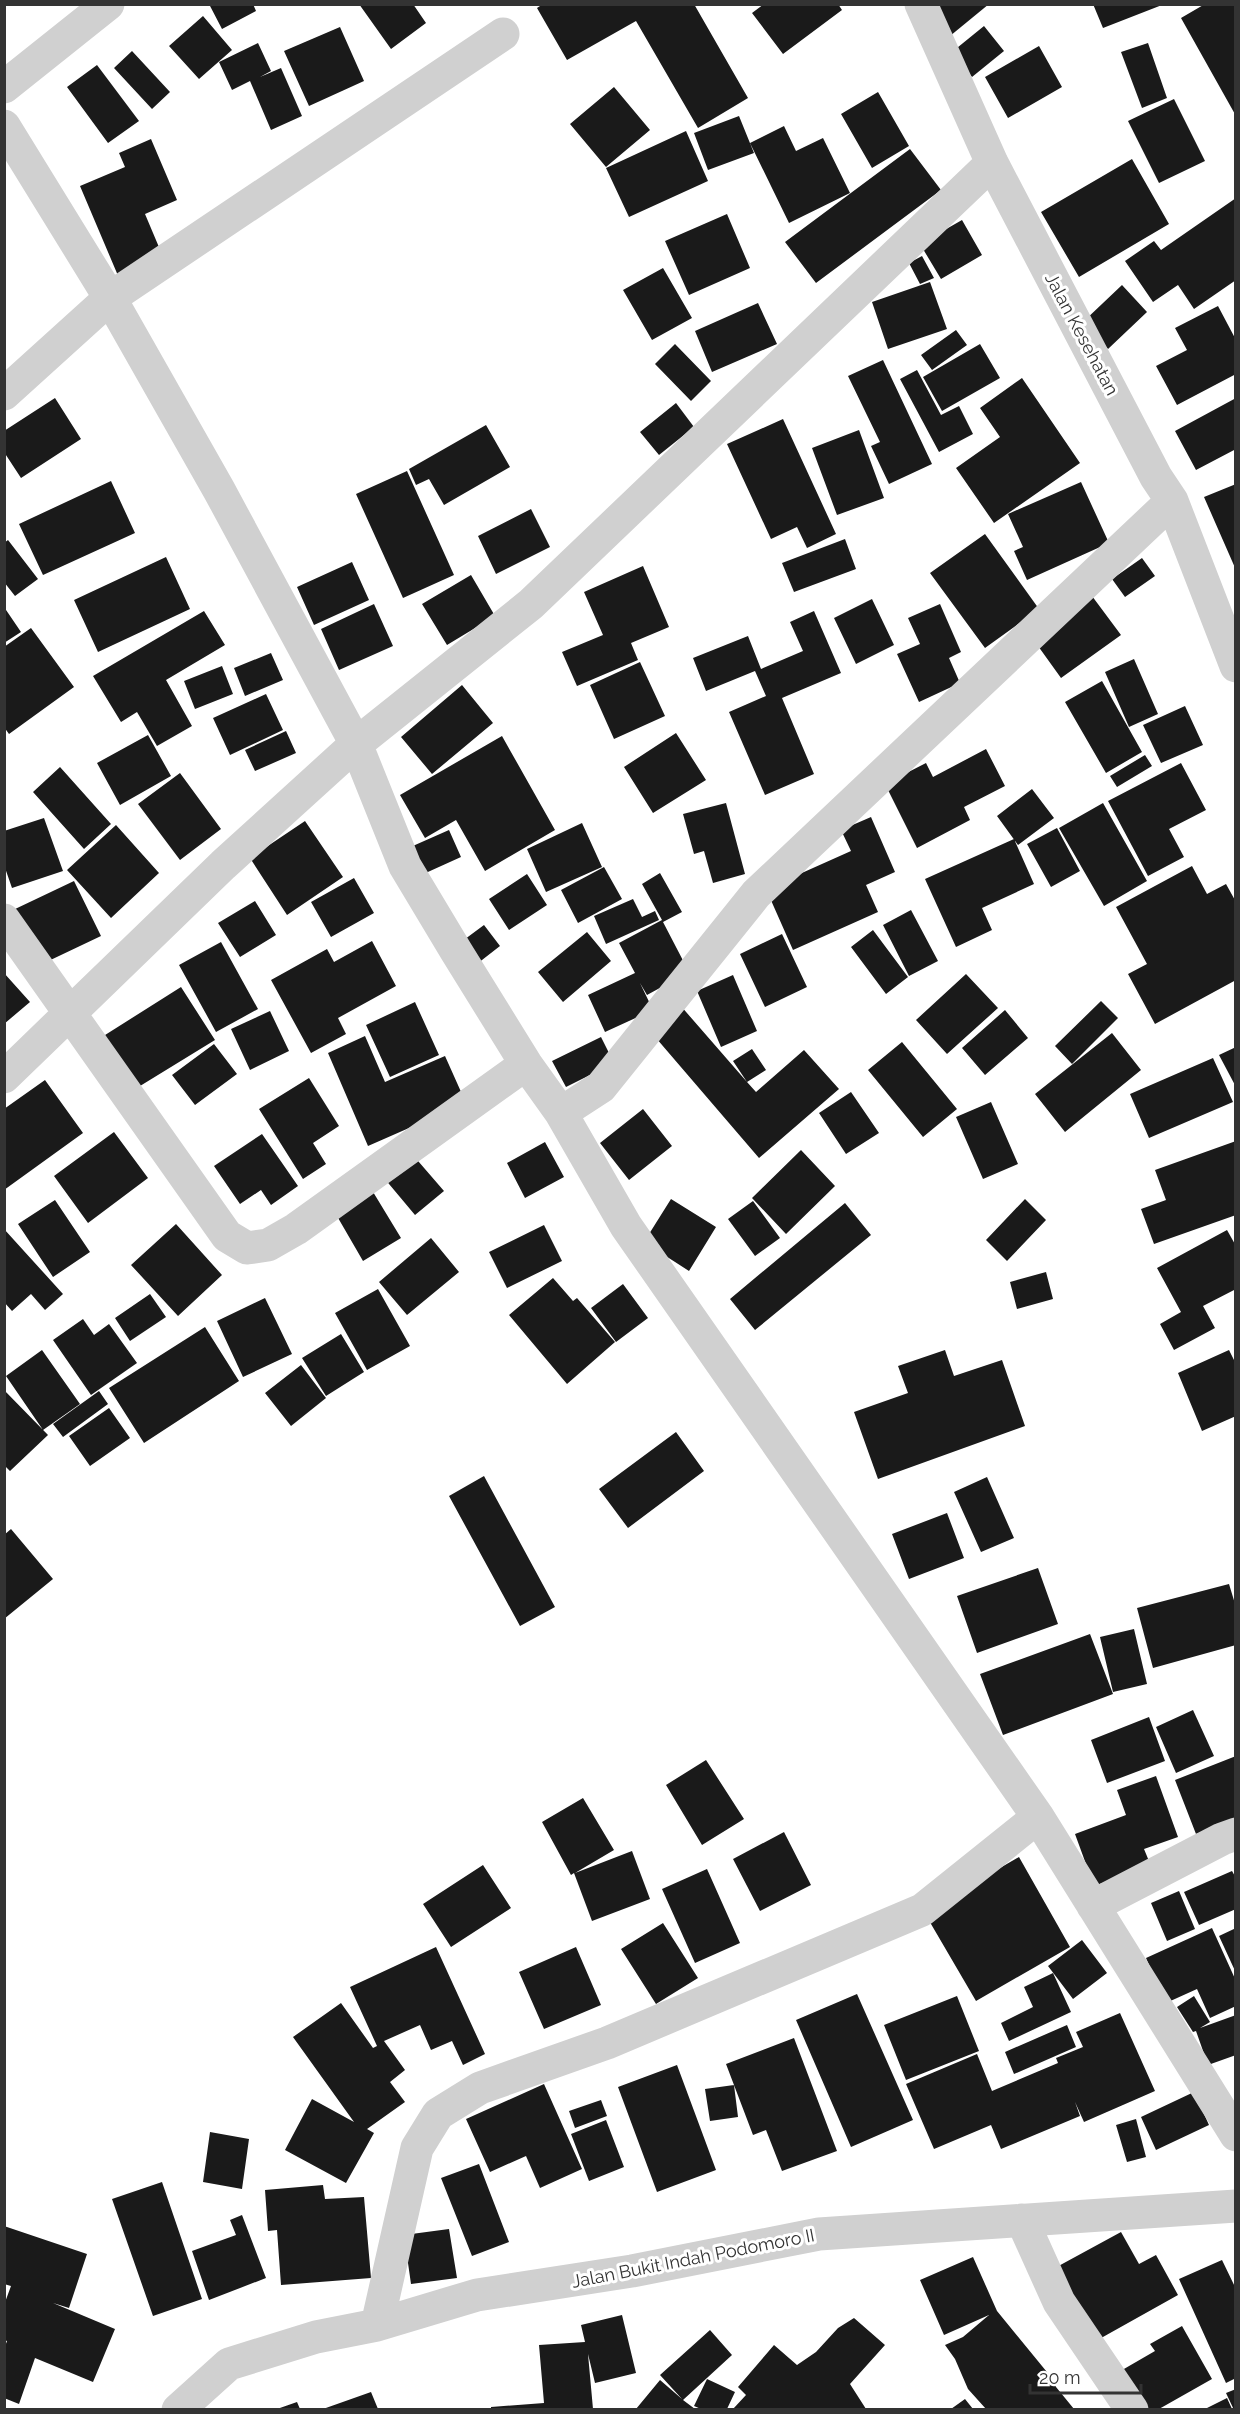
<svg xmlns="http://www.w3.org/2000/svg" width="1240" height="2414" viewBox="0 0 1240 2414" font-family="Raleway,sans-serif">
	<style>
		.building { fill: #1a1a1a }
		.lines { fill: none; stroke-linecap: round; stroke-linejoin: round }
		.minor { stroke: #d0d0d0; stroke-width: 33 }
		.labels { text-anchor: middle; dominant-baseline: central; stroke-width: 6; stroke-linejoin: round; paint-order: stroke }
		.street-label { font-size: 18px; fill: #333; stroke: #fff }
	</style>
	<rect width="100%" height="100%" fill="#fff"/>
	<path class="building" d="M 209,4 L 253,4 L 256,11 L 222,29 Z
		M 359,4 L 413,4 L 426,23 L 391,49 Z
		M 543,4 L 694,4 L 748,98 L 698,128 L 636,21 L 567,60 L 537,8 Z
		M 764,4 L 838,4 L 842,10 L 783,54 L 752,13 Z
		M 925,4 L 989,4 L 950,36 Z
		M 1093,4 L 1162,4 L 1162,5 L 1103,28 Z
		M 1205,4 L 1236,4 L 1236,116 L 1181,18 Z
		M 203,16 L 232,50 L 199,79 L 169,46 Z
		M 984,26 L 1004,51 L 972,77 L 952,52 Z
		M 340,27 L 364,81 L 309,106 L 284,51 Z
		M 258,43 L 271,71 L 260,77 L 281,68 L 302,116 L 271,130 L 250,81 L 232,90 L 219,62 Z
		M 1148,43 L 1167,98 L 1142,108 L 1121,52 Z
		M 1039,46 L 1062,87 L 1008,118 L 985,77 Z
		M 132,51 L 170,92 L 152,109 L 114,68 Z
		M 97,65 L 139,121 L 108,143 L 67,87 Z
		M 614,87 L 650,130 L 606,167 L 570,124 Z
		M 878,92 L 909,146 L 872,168 L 841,114 Z
		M 1174,99 L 1205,161 L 1159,183 L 1128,121 Z
		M 739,116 L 754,153 L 708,170 L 694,133 Z
		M 784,126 L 796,151 L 823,138 L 850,193 L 789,223 L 750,143 Z
		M 686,131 L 708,181 L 629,217 L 606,168 Z
		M 151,139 L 177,200 L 145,214 L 164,259 L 119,278 L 80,186 L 125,167 L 119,153 Z
		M 910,149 L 941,190 L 816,283 L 785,242 Z
		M 1132,159 L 1169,224 L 1079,277 L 1041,212 Z
		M 1236,198 L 1236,280 L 1194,309 L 1178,285 L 1153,302 L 1125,261 L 1154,241 L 1161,250 Z
		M 727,214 L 750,268 L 689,295 L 665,241 Z
		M 962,220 L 982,255 L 941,279 L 920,244 Z
		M 922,256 L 934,278 L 920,284 L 909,263 Z
		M 663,268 L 692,318 L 652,340 L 623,290 Z
		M 930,282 L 947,329 L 888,349 L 872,302 Z
		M 1122,285 L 1147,312 L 1108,349 L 1083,322 Z
		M 758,303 L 777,344 L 712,372 L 695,331 Z
		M 1218,306 L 1236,340 L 1236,374 L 1177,405 L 1156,366 L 1187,350 L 1175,328 Z
		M 956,330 L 967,345 L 932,370 L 921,355 Z
		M 675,344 L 711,381 L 691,401 L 655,364 Z
		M 980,344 L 1000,378 L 942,411 L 923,377 Z
		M 883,360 L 932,464 L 889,484 L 871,446 L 880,442 L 848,376 Z
		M 917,370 L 941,415 L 959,406 L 973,434 L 939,452 L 900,379 Z
		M 1022,378 L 1080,463 L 994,523 L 956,468 L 1000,437 L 980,408 Z
		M 55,398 L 81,439 L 21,478 L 4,452 L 4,431 Z
		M 1236,398 L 1236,449 L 1196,470 L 1175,431 Z
		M 676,403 L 694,427 L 659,455 L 640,432 Z
		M 783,419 L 836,534 L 807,548 L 797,527 L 771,539 L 727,444 Z
		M 486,425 L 510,467 L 444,505 L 429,479 L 416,485 L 409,469 Z
		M 859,430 L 884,498 L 837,515 L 812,448 Z
		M 407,471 L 454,575 L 403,598 L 356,494 Z
		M 111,481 L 135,533 L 43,575 L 19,524 Z
		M 1081,482 L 1109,543 L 1027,580 L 1014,551 L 1023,547 L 1008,514 Z
		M 1236,484 L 1236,570 L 1204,497 Z
		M 531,509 L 550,547 L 496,574 L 478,536 Z
		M 985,534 L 1039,609 L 985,648 L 930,573 Z
		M 845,539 L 856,569 L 794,592 L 782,563 Z
		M 8,540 L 38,579 L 15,596 L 4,582 L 4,543 Z
		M 166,557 L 190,609 L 98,652 L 74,600 Z
		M 1142,558 L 1155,576 L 1125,597 L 1112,579 Z
		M 352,562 L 369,600 L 314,625 L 297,587 Z
		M 643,566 L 669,627 L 631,643 L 638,660 L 577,686 L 562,652 L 603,635 L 584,592 Z
		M 471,575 L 495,616 L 447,645 L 422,604 Z
		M 1092,596 L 1121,635 L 1061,678 L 1033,639 Z
		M 872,599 L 894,645 L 856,664 L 834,618 Z
		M 374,604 L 393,646 L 339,670 L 321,629 Z
		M 940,604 L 961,652 L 949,658 L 960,683 L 919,702 L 897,654 L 920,644 L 908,618 Z
		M 4,607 L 21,632 L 4,643 Z
		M 204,611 L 225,645 L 166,680 L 192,726 L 157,746 L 137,712 L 121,722 L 93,676 Z
		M 814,611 L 841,673 L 782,698 L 814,774 L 765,795 L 729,712 L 766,696 L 755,671 L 706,691 L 693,658 L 748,636 L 761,669 L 803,651 L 790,622 Z
		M 31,628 L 74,687 L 9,734 L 4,727 L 4,647 Z
		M 271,653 L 283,680 L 245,696 L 234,668 Z
		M 1134,659 L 1158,714 L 1129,727 L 1105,672 Z
		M 640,662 L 665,716 L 614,739 L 590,685 Z
		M 222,666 L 233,694 L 195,709 L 184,681 Z
		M 1102,681 L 1142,752 L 1106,773 L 1065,702 Z
		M 462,685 L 493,723 L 432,774 L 401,737 Z
		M 266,694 L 283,730 L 230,755 L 213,718 Z
		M 1185,706 L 1203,745 L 1161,763 L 1143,725 Z
		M 286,731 L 296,753 L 255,771 L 245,750 Z
		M 676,733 L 706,780 L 653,813 L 624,767 Z
		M 148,735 L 171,776 L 120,805 L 97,763 Z
		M 502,736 L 555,830 L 485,871 L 456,820 L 425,838 L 400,795 Z
		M 986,749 L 1005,786 L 964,807 L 970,820 L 917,848 L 885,784 L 926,763 L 933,777 Z
		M 1145,755 L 1152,766 L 1117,787 L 1110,776 Z
		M 1181,763 L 1206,810 L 1169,829 L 1184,857 L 1148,876 L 1108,801 Z
		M 60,767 L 111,824 L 84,849 L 33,792 Z
		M 180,773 L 221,829 L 180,860 L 138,804 Z
		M 1032,789 L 1054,818 L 1018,845 L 997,816 Z
		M 726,803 L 745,874 L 713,883 L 704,851 L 694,854 L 683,814 Z
		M 1103,803 L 1147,881 L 1104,906 L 1059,828 Z
		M 871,817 L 895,872 L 866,885 L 878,912 L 793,950 L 766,889 L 851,851 L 841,830 Z
		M 44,818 L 63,871 L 12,888 L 4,865 L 4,831 Z
		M 305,821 L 343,877 L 287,915 L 250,858 Z
		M 582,823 L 602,867 L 546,892 L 527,849 Z
		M 116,825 L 159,873 L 111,918 L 67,870 Z
		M 1057,828 L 1080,871 L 1051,887 L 1027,844 Z
		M 449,830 L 461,857 L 419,876 L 406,849 Z
		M 1014,839 L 1034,884 L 982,908 L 992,930 L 956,947 L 925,879 Z
		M 1192,866 L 1207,894 L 1226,884 L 1236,902 L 1236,980 L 1155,1024 L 1128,974 L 1147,964 L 1116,907 Z
		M 604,867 L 622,899 L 578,923 L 561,890 Z
		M 660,873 L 682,912 L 663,922 L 689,972 L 647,995 L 640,983 L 653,1010 L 605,1032 L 588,995 L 635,973 L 619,943 L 662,920 L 642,884 Z
		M 527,874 L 547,905 L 509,930 L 489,899 Z
		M 354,878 L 374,913 L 331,937 L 311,902 Z
		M 74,881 L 101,936 L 40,965 L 13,910 Z
		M 633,899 L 642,917 L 655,911 L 659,920 L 606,944 L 594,916 Z
		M 255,901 L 276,935 L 240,957 L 218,923 Z
		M 911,910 L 938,961 L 909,976 L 883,925 Z
		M 484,925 L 500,946 L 473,967 L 457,945 Z
		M 873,930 L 908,977 L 886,994 L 851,947 Z
		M 587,932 L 611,961 L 563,1002 L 538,972 Z
		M 782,934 L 807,987 L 765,1007 L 740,954 Z
		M 372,941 L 396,986 L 338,1018 L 346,1034 L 311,1053 L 271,980 L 327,949 L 334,962 Z
		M 221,942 L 258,1009 L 216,1032 L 179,965 Z
		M 4,973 L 30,1002 L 4,1024 Z
		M 966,974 L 998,1008 L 947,1054 L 916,1020 Z
		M 733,975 L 757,1031 L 721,1047 L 697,991 Z
		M 181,987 L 215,1040 L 127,1094 L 94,1042 Z
		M 1101,1001 L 1118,1018 L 1072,1064 L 1055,1046 Z
		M 415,1002 L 439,1055 L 390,1077 L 366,1025 Z
		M 680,1005 L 747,1082 L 733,1061 L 752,1049 L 766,1070 L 747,1082 L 756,1092 L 804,1050 L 839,1089 L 759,1158 L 650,1031 Z
		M 1005,1010 L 1028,1038 L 985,1075 L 962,1048 Z
		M 270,1011 L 289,1051 L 250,1070 L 231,1029 Z
		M 1112,1033 L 1141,1070 L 1065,1132 L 1035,1094 Z
		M 365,1036 L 385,1082 L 445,1056 L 466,1103 L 368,1146 L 328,1053 Z
		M 601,1037 L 614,1063 L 566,1087 L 552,1061 Z
		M 902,1042 L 957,1109 L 923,1137 L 868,1070 Z
		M 214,1044 L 237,1074 L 195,1105 L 172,1075 Z
		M 1236,1047 L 1236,1087 L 1219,1055 Z
		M 1213,1058 L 1233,1102 L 1149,1138 L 1130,1094 Z
		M 309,1078 L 339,1126 L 313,1143 L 326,1164 L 303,1179 L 259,1109 Z
		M 45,1080 L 83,1133 L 4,1190 L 4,1109 Z
		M 851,1092 L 879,1133 L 846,1154 L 819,1113 Z
		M 991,1102 L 1018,1164 L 983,1179 L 956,1117 Z
		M 643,1109 L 672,1146 L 629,1180 L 600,1143 Z
		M 114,1132 L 148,1178 L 88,1223 L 54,1176 Z
		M 262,1134 L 298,1186 L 271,1205 L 261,1190 L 240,1204 L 214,1166 Z
		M 1236,1141 L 1236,1215 L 1154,1244 L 1141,1209 L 1166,1200 L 1155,1170 Z
		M 545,1142 L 564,1177 L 525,1198 L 507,1163 Z
		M 801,1150 L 835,1186 L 786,1234 L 752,1198 Z
		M 412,1154 L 444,1191 L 415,1215 L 384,1178 Z
		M 367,1182 L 401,1238 L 363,1261 L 330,1204 Z
		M 671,1199 L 716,1227 L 689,1271 L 644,1242 Z
		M 1025,1199 L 1046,1220 L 1007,1261 L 986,1240 Z
		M 55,1200 L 90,1252 L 53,1277 L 18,1224 Z
		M 753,1201 L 780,1238 L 755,1256 L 728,1219 Z
		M 845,1203 L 871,1235 L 755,1330 L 730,1299 Z
		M 176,1224 L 222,1275 L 178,1316 L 131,1265 Z
		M 544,1225 L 562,1261 L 507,1288 L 489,1252 Z
		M 4,1229 L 63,1294 L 45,1310 L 31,1294 L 12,1311 L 4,1302 Z
		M 1227,1230 L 1236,1246 L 1236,1289 L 1203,1306 L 1215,1328 L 1174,1350 L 1160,1324 L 1181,1312 L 1157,1268 Z
		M 431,1238 L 459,1272 L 407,1315 L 379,1282 Z
		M 1046,1272 L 1053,1299 L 1017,1309 L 1010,1282 Z
		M 553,1278 L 573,1301 L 577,1298 L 615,1342 L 567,1384 L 509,1315 Z
		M 623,1284 L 648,1318 L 616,1342 L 591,1308 Z
		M 378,1289 L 410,1346 L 367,1370 L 335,1313 Z
		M 150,1294 L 166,1317 L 130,1341 L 115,1318 Z
		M 265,1298 L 292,1354 L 243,1377 L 217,1321 Z
		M 83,1319 L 94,1335 L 109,1324 L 137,1363 L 91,1395 L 53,1340 Z
		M 205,1327 L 239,1381 L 144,1443 L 109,1388 Z
		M 341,1334 L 364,1372 L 326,1396 L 302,1358 Z
		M 42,1350 L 80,1404 L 43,1430 L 6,1376 Z
		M 945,1350 L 954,1376 L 1002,1360 L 1025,1426 L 878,1479 L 854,1412 L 908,1393 L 898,1366 Z
		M 1229,1350 L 1236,1364 L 1236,1416 L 1202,1431 L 1178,1373 Z
		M 301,1365 L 326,1398 L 291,1426 L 265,1393 Z
		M 4,1390 L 48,1435 L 10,1471 L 4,1465 Z
		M 99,1391 L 108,1404 L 63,1437 L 53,1424 Z
		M 109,1408 L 130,1438 L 90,1466 L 69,1436 Z
		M 676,1432 L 704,1471 L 628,1528 L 599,1489 Z
		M 484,1476 L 555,1607 L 520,1626 L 449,1496 Z
		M 987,1477 L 1014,1538 L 981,1552 L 954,1492 Z
		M 947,1513 L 964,1558 L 909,1579 L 892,1534 Z
		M 11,1529 L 53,1579 L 4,1619 L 4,1535 Z
		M 1038,1568 L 1058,1624 L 977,1653 L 957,1596 Z
		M 1229,1584 L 1236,1607 L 1236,1645 L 1153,1668 L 1137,1608 Z
		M 1134,1629 L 1147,1684 L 1113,1692 L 1100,1637 Z
		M 1090,1634 L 1113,1694 L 1003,1735 L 980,1674 Z
		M 1193,1710 L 1214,1756 L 1176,1773 L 1156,1727 Z
		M 1149,1717 L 1165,1761 L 1107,1783 L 1091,1740 Z
		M 1236,1756 L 1236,1819 L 1196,1834 L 1175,1780 Z
		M 706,1760 L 744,1819 L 702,1845 L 666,1785 Z
		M 1156,1776 L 1178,1837 L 1144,1849 L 1151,1866 L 1094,1886 L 1075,1834 L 1126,1815 L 1117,1790 Z
		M 583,1798 L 614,1850 L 575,1873 L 632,1851 L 650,1899 L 592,1921 L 574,1873 L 571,1875 L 542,1822 Z
		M 784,1832 L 811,1885 L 760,1911 L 733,1859 Z
		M 1019,1857 L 1070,1947 L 976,2001 L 924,1912 Z
		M 483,1865 L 511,1908 L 451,1947 L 423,1904 Z
		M 707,1869 L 740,1943 L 695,1963 L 662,1889 Z
		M 1232,1871 L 1236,1878 L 1236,1909 L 1199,1925 L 1184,1892 Z
		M 1179,1891 L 1195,1929 L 1167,1941 L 1151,1903 Z
		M 663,1923 L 698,1978 L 656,2004 L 621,1949 Z
		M 1212,1928 L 1236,1981 L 1236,2006 L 1210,2018 L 1197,1989 L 1166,2003 L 1146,1958 Z
		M 1236,1928 L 1236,1973 L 1219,1936 Z
		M 1082,1940 L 1107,1973 L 1073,1999 L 1048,1966 Z
		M 436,1947 L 485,2054 L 463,2065 L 452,2041 L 431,2050 L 420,2025 L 384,2041 L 405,2070 L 390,2082 L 405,2102 L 367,2129 L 374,2133 L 346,2183 L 285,2150 L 312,2099 L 354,2122 L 293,2037 L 341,2003 L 373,2048 L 377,2046 L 350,1987 Z
		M 576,1947 L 601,2005 L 544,2029 L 519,1972 Z
		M 1053,1973 L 1071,2012 L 1009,2041 L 1001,2023 L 1033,2007 L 1024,1987 Z
		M 857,1994 L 913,2120 L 851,2147 L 796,2020 Z
		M 957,1996 L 979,2051 L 906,2080 L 884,2025 Z
		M 1194,1996 L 1210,2022 L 1200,2028 L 1236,2015 L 1236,2055 L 1208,2065 L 1196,2031 L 1193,2032 L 1177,2007 Z
		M 1120,2013 L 1155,2091 L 1084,2122 L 1075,2102 L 1080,2116 L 1001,2149 L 991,2125 L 934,2149 L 906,2084 L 977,2054 L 992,2091 L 1058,2063 L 1056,2058 L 1083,2047 L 1076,2032 Z
		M 1067,2025 L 1076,2047 L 1014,2074 L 1005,2052 Z
		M 794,2038 L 837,2151 L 782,2171 L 766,2130 L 753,2135 L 726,2064 Z
		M 677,2065 L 716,2170 L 657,2192 L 618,2087 Z
		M 544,2084 L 582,2169 L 540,2188 L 526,2156 L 490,2172 L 466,2119 Z
		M 734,2085 L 738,2117 L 710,2121 L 705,2089 Z
		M 1194,2092 L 1209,2125 L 1156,2150 L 1141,2117 Z
		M 601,2100 L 607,2116 L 575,2128 L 569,2111 Z
		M 1136,2119 L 1146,2157 L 1127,2162 L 1116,2125 Z
		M 606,2120 L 624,2167 L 589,2181 L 571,2134 Z
		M 210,2132 L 249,2139 L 242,2189 L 203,2182 Z
		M 479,2164 L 509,2242 L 472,2256 L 441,2178 Z
		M 162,2182 L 202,2299 L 153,2316 L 112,2199 Z
		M 323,2185 L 325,2199 L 364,2197 L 371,2278 L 281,2285 L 277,2230 L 268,2231 L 265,2190 Z
		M 242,2215 L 266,2278 L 209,2300 L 192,2251 L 236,2235 L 230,2220 Z
		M 4,2226 L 87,2254 L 69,2308 L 53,2303 L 115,2329 L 93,2382 L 35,2358 L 19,2404 L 4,2398 L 4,2349 L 7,2341 L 4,2340 L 4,2305 L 11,2286 L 4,2284 Z
		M 449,2229 L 457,2278 L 411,2284 L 404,2235 Z
		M 1121,2232 L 1139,2264 L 1156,2255 L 1178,2295 L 1094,2342 L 1053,2269 Z
		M 973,2257 L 997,2311 L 1051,2377 L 1056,2387 L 1074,2409 L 986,2409 L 968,2389 L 955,2359 L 945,2345 L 963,2337 L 989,2315 L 944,2335 L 920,2280 Z
		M 1222,2260 L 1236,2289 L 1236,2378 L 1226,2383 L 1179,2279 Z
		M 622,2315 L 636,2373 L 595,2383 L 588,2354 L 593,2409 L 491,2409 L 491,2407 L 544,2403 L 539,2345 L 585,2342 L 581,2325 Z
		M 854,2318 L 885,2345 L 850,2384 L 866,2409 L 733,2409 L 746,2395 L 738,2387 L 774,2345 L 797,2365 L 816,2352 L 838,2328 Z
		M 1182,2326 L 1212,2379 L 1159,2409 L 1138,2409 L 1117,2373 L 1155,2351 L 1150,2344 Z
		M 710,2330 L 732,2355 L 683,2400 L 695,2409 L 636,2409 L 660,2380 L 682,2399 L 660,2375 Z
		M 707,2379 L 735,2392 L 727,2409 L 701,2409 L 694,2406 Z
		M 1236,2389 L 1236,2410 L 1234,2410 L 1226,2393 Z
		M 371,2392 L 378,2409 L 323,2409 Z
		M 1227,2398 L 1232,2409 L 1205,2409 Z
		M 965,2399 L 973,2409 L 951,2409 Z
		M 297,2402 L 300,2409 L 277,2409 Z"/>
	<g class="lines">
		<path class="minor" d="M 921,4 L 992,163 L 1156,477 L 1172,501 L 1236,666
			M 4,87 L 108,4
			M 4,126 L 110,298 L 219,490 L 356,744 L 405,866 L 456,951 L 526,1064 L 561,1113 L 626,1226 L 1038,1817 L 1236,2135
			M 4,394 L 110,298 L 503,34
			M 4,920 L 227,1236 L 247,1248 L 268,1245 L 296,1229 L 526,1064
			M 4,1077 L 223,865 L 356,744 L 531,604 L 992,163
			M 561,1113 L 601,1087 L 756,894 L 1172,501
			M 1093,1906 L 1222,1839 L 1236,1834
			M 1022,2220 L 1059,2302 L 1132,2410
			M 377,2325 L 417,2148 L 438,2114 L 480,2088 L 607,2043 L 922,1910 L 1038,1817
			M 178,2410 L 229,2364 L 316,2337 L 377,2325 L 477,2295 L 632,2271 L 819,2234 L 1236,2206"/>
	</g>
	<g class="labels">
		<g class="street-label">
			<text transform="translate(1082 334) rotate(62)">Jalan Kesehatan</text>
			<text transform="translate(693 2258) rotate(-11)">Jalan Bukit Indah Podomoro II</text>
		</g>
	</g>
	<rect width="1240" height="2414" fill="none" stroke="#333333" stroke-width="12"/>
	<path d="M1030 2384v9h111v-9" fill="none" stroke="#333333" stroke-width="3"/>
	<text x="1039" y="2384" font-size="18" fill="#333333" stroke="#ffffff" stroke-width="4.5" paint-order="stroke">20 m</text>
</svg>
